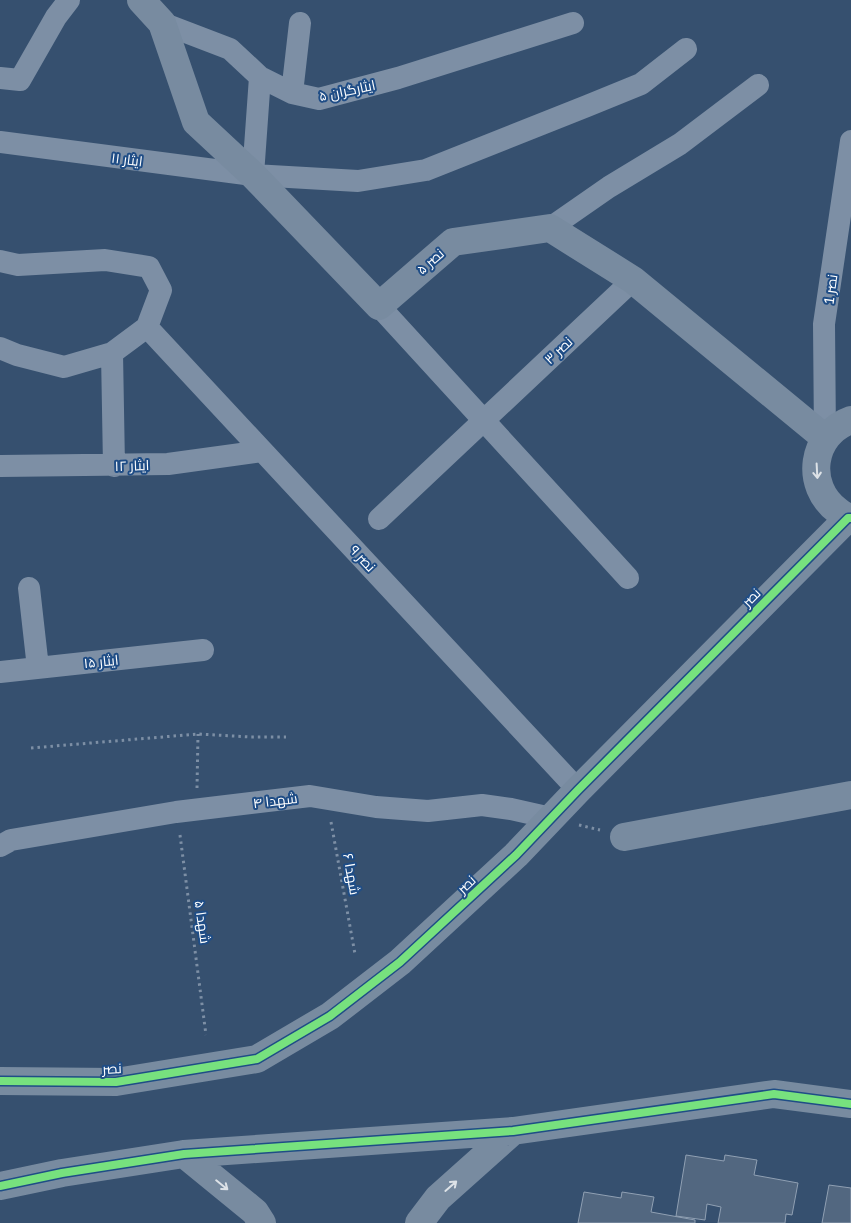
<svg xmlns="http://www.w3.org/2000/svg" width="851" height="1223" viewBox="0 0 851 1223" font-family="'Golos Text',Cairo,sans-serif">
	<style>
		.building { fill: #526780; stroke: #90a0b3 }
		.lines { fill: none; stroke-linecap: round; stroke-linejoin: round }
		.path { stroke: #7d8fa5; stroke-width: 3; stroke-dasharray: 2.5 4; stroke-linecap: butt }
		.street { stroke: #7d8fa5; stroke-width: 22 }
		.secondary { stroke: #788ba0; stroke-width: 28 }
		.cycleway-casing { stroke: #1f4d86; stroke-width: 11 }
		.cycleway { stroke: #77e17e; stroke-width: 8 }
		.oneway { stroke: #dde2e7 }
		.labels { text-anchor: middle; dominant-baseline: central; stroke-width: 4; stroke-linejoin: round; paint-order: stroke }
		.street-label { font-size: 14px; fill: #fff; stroke: #1f4d86 }
	</style>
	<rect width="100%" height="100%" fill="#36506f"/>
	<path class="building" d="M 686,1155 L 724,1161 L 725,1155 L 757,1160 L 754,1175 L 798,1183 L 792,1215 L 786,1214 L 785,1223 L 718,1223 L 721,1207 L 707,1204 L 705,1220 L 676,1216 Z
		M 829,1185 L 851,1188 L 851,1223 L 822,1223 Z
		M 584,1192 L 621,1198 L 622,1192 L 654,1197 L 651,1212 L 695,1220 L 695,1223 L 578,1223 Z"/>
	<g class="lines">
		<path class="path" d="M 31,748 L 198,734 L 250,737 L 286,737
			M 197,788 L 198,734
			M 331,822 L 355,954
			M 579,825 L 600,830
			M 180,835 L 206,1035"/>
		<path class="street" d="M 162,23 L 230,49 L 260,77 L 292,93 L 319,99 L 398,78 L 573,23
			M 0,78 L 20,80 L 56,17 L 69,0
			M 292,93 L 300,23
			M 0,142 L 253,175 L 358,181 L 426,170 L 587,106 L 641,84 L 686,49
			M 253,175 L 260,77
			M 550,228 L 609,187 L 680,144 L 758,85
			M 0,261 L 18,265 L 105,260 L 149,267 L 161,290 L 147,327 L 112,353 L 64,367 L 17,355 L 0,348
			M 379,306 L 628,578
			M 147,327 L 578,790
			M 112,353 L 114,466
			M 825,438 L 824,324 L 851,141
			M 0,466 L 168,464 L 262,451
			M 379,519 L 633,280
			M 29,588 L 38,668
			M 0,672 L 203,650
			M 0,846 L 11,840 L 176,812 L 310,796 L 376,807 L 428,811 L 482,805 L 511,809 L 551,818"/>
		<path class="secondary" d="M 141,0 L 162,23 L 196,122 L 253,175 L 379,306 L 453,242 L 550,228 L 633,280 L 825,438
			M 851,420 C 811,434 804,486 838,511 C 842,514 846,517 851,518
			M 624,837 L 851,795
			M 0,1081 L 116,1082 L 257,1059 L 330,1016 L 400,962 L 516,855 L 578,790 L 848,518
			M 184,1154 L 255,1212 L 262,1223
			M 0,1186 L 62,1173 L 184,1154 L 513,1131 L 774,1094 L 851,1104
			M 419,1223 L 438,1198 L 513,1131"/>
		<defs>
			<path id="cycleway" d="M 0,1081 L 116,1082 L 257,1059 L 330,1016 L 400,962 L 516,855 L 578,790 L 848,518 L 851,518
				M 0,1186 L 62,1173 L 184,1154 L 513,1131 L 774,1094 L 851,1104"/>
		</defs>
		<use href="#cycleway" class="cycleway-casing"/>
		<use href="#cycleway" class="cycleway"/>
	</g>
	<defs><path id="oneway-shaft" d="M-6 0H5M1.5-3L5.5 0L1.5 3" fill="none" stroke-width="1.6" stroke-linecap="round" stroke-linejoin="round" transform="scale(1.25)"/></defs>
	<g class="oneway">
		<use href="#oneway-shaft" transform="translate(817 471) rotate(87)"/>
		<use href="#oneway-shaft" transform="translate(222 1185) rotate(39)"/>
		<use href="#oneway-shaft" transform="translate(451 1186) rotate(-41)"/>
	</g>
	<g class="labels">
		<g class="street-label">
			<text transform="translate(347 90) rotate(-12)">ایثارگران ۵</text>
			<text transform="translate(127 159) rotate(7)">ایثار ۱۱</text>
			<text transform="translate(430 261) rotate(-41)">نصر ۵</text>
			<text transform="translate(830 289) rotate(-82)">نصر 1</text>
			<text transform="translate(558 350) rotate(-43)">نصر ۳</text>
			<text transform="translate(132 465) rotate(-2)">ایثار ۱۲</text>
			<text transform="translate(363 558) rotate(47)">نصر ۹</text>
			<text transform="translate(751 597) rotate(-45)">نصر</text>
			<text transform="translate(101 661) rotate(-6)">ایثار ۱۵</text>
			<text transform="translate(275 800) rotate(-7)">شهدا ۴</text>
			<text transform="translate(352 874) rotate(80)">شهدا ۶</text>
			<text transform="translate(466 884) rotate(-43)">نصر</text>
			<text transform="translate(203 922) rotate(82)">شهدا ۵</text>
			<text transform="translate(112 1068) rotate(-3)">نصر</text>
		</g>
	</g>
</svg>
